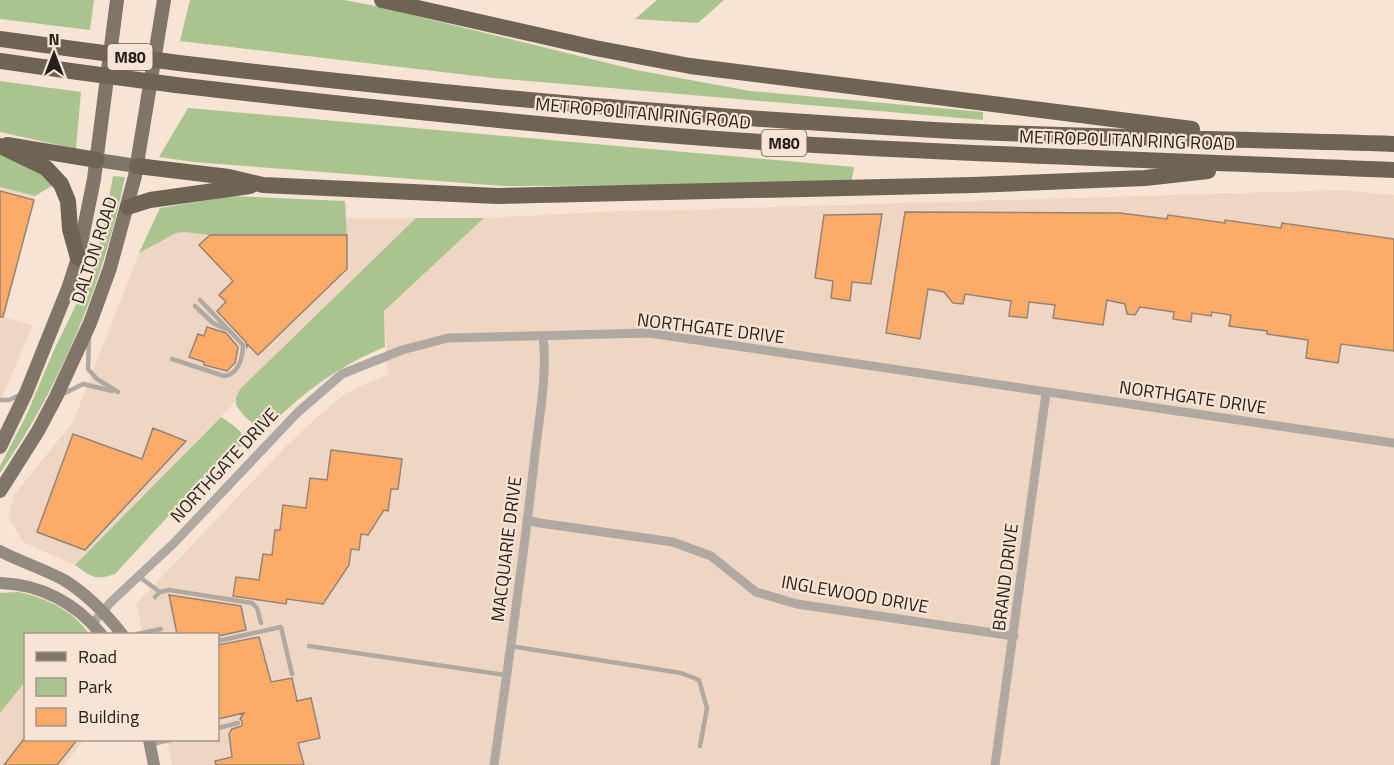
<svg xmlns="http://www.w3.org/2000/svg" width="1394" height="765" viewBox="0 0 1394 765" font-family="'Titillium Web',sans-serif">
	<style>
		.built { fill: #efd6c3 }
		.green { fill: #aac490 }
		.building { fill: #fdab68; stroke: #948376; stroke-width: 1.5 }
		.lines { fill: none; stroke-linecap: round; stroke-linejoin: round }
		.service { stroke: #afa9a2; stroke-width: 4.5 }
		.minor { stroke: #afa9a2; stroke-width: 9 }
		.secondary { stroke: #948b80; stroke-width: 12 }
		.primary { stroke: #807568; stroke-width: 14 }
		.motorway { stroke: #6f6353; stroke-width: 16 }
		.motorway-bridge { stroke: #6f6353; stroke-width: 16 }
		.labels { text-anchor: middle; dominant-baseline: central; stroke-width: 4.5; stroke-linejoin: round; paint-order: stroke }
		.shield { fill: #f7e4d5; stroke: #655c53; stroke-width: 1.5 }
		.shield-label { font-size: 16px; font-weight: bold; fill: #27211b }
		.street-label { font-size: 18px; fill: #27211b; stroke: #f7e4d5 }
	</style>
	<rect width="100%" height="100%" fill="#f7e4d5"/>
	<path class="built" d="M 0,187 L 35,196 L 3,317 L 33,325 L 0,402 Z
		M 1342,190 L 1394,195 L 1394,765 L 172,765 L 167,740 L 218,740 L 218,634 L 143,634 L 136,604 L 288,444 L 317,417 L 346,393 L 388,374 L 384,311 L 484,218 L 601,212 Z
		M 347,218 L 416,218 L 240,389 L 235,402 L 75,565 L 23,542 L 8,516 L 14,495 L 73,422 L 139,253 L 176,233 L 186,232 L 210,235 L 347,235 Z
		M 25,682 L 26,740 L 84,740 L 64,765 L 0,765 L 0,713 Z"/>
	<path class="green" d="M 0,0 L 94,0 L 90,30 L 0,19 Z
		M 190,0 L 344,0 L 371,5 L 636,70 L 750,91 L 983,112 L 983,120 L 493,78 L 180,41 Z
		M 657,0 L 724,0 L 698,23 L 635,19 Z
		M 0,81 L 81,92 L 76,149 L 0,132 Z
		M 188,108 L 854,167 L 851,185 L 503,186 L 194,162 L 159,157 Z
		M 0,154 L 38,169 L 55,184 L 35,196 L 0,187 Z
		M 113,176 L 125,177 C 104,281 61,386 0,473 L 0,466 L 26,416 L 54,350 L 92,272 L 104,226 Z
		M 231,196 L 345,201 L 347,235 L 210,235 L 185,232 L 176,233 L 139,253 L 160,208 Z
		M 416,218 L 484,218 L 384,311 L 385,347 C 342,364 303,392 271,425 C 256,431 244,417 236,405 L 236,398 L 240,389 Z
		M 221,417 C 231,424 247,432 245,446 L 232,447 L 115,574 C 95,581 92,577 75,565 Z
		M 18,592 C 45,597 74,611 89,634 L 26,634 L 25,682 L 0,713 L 0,593 Z"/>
	<path class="building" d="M 0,191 L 34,200 L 3,317 L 0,317 Z
		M 905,212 L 1120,213 L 1167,219 L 1168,215 L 1225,223 L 1225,220 L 1281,228 L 1282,223 L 1394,239 L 1394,351 L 1341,344 L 1338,363 L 1306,358 L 1308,340 L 1267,334 L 1267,331 L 1229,326 L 1231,315 L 1212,312 L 1211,316 L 1192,313 L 1191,322 L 1173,319 L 1174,312 L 1140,307 L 1135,315 L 1127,314 L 1125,304 L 1107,300 L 1103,325 L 1053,318 L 1055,305 L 1029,302 L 1027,318 L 1009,316 L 1011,301 L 965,294 L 963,304 L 953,303 L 944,292 L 928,289 L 920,339 L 886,333 Z
		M 882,214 L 871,284 L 852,282 L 850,301 L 831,298 L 833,281 L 815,278 L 824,215 Z
		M 210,235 L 347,235 L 347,269 L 258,355 L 248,345 L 247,347 L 246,342 L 217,311 L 226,302 L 219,295 L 233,281 L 199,245 Z
		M 207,327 L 226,333 L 238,347 L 235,363 L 227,371 L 204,365 L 204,362 L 189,357 L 198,334 L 204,336 Z
		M 153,428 L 186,441 L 85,550 L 37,532 L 73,434 L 142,459 Z
		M 331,450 L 402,459 L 398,489 L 391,489 L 388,511 L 384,510 L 368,535 L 361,534 L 359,550 L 351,549 L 349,565 L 323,604 L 287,599 L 286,604 L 233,596 L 236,577 L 259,580 L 263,554 L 272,555 L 275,530 L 280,530 L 283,505 L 306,508 L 310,478 L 327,480 Z
		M 169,595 L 241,606 L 246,630 L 218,636 L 218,634 L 177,634 Z
		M 259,637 L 271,682 L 292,678 L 297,701 L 311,698 L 320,738 L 298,743 L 304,765 L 216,765 L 215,761 L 232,757 L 229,734 L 232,729 L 242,726 L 242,721 L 240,719 L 244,713 L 218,719 L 218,645 Z
		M 23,740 L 77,740 L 57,765 L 4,765 Z"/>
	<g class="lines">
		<path class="service" d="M 195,306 L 213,323 L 225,329
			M 89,338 L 88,369 L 97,379 L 118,392
			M 172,359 L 224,376 C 238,375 243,358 243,345 L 200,300
			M 61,395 L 83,384 L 112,391
			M 0,400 L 9,400 L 20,395
			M 138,576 L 160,592
			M 155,597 L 160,592 L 169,590 L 252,603 L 257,608 L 261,623
			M 137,634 L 161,629
			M 218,641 L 281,627 L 292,674
			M 309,646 L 505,675
			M 510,646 L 681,673 L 699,680 L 707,708 L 700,746
			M 218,728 L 238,723
			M 152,744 L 170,740"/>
		<path class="minor" d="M 527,520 L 540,523 L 673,542 L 711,556 L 756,592 L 797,604 L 1014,636
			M 92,624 L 112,601 L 174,543 L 297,413 L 342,374 L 402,350 L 448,338 L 649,333 L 1394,443
			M 494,765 C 508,665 523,564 534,463 C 538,423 548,376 543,336
			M 995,765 L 1046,393"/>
		<path class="secondary" d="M 0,551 C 21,562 44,569 64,580 C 87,594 106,614 122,634
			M 0,583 C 40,584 76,603 101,634
			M 149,740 L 154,765"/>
		<path class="primary" d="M 97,160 L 137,166
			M 0,447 L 26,393 L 69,286 L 78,258 L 94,179 L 117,0
			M 0,491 L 38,431 L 56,397 L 90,323 L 110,268 L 135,176 L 164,0"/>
		<path class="motorway" d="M 382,0 L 595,48 L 690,66 L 1192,129
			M 0,39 L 81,50
			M 0,61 L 78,72
			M 179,63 C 430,93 682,116 935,130 C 1088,138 1241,139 1394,144
			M 176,85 C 371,108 566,129 762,142 C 973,155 1183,161 1394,170
			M 7,145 L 97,160
			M 0,146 L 46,168 L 61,184 L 68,201 L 70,229 L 78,258
			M 137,166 L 229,177 L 263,185 L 497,196 L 973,185 L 1145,178 L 1208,171
			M 128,207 L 150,200 L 250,186"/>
		<path class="motorway-bridge" d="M 81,50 L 179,63
			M 78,72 L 176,85"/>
	</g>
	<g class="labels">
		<g class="shield">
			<rect x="107.5" y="44" width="45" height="26" rx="4.5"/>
			<rect x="761.5" y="130" width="45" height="26" rx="4.5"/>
		</g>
		<g class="shield-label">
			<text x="130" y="57">M80</text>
			<text x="784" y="143">M80</text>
		</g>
		<g class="street-label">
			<text transform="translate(643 113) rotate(5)">METROPOLITAN RING ROAD</text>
			<text transform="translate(1127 140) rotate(2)">METROPOLITAN RING ROAD</text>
			<text transform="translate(94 250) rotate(-72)">DALTON ROAD</text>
			<text transform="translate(711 328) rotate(7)">NORTHGATE DRIVE</text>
			<text transform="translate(1193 397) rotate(8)">NORTHGATE DRIVE</text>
			<text transform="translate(224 465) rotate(-47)">NORTHGATE DRIVE</text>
			<text transform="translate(506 549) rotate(-83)">MACQUARIE DRIVE</text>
			<text transform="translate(1005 577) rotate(-83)">BRAND DRIVE</text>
			<text transform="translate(855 594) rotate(10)">INGLEWOOD DRIVE</text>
		</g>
	</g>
	<rect x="24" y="633" width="195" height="108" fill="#f7e4d5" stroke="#a4968b" stroke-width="1.5"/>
	<rect x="36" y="652" width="30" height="9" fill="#807568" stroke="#a4968b" stroke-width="1.5"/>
	<text x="78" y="663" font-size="18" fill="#27211b">Road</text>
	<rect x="36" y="678" width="30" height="18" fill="#aac490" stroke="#a4968b" stroke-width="1.5"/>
	<text x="78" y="693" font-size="18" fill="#27211b">Park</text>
	<rect x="36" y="708" width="30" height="18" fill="#fdab68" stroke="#a4968b" stroke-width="1.5"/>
	<text x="78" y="723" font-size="18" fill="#27211b">Building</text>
	<g transform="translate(54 54)" stroke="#f7e4d5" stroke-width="4.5" paint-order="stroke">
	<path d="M0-4.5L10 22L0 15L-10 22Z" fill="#27211b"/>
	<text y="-9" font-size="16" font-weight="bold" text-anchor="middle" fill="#27211b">N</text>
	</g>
</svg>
